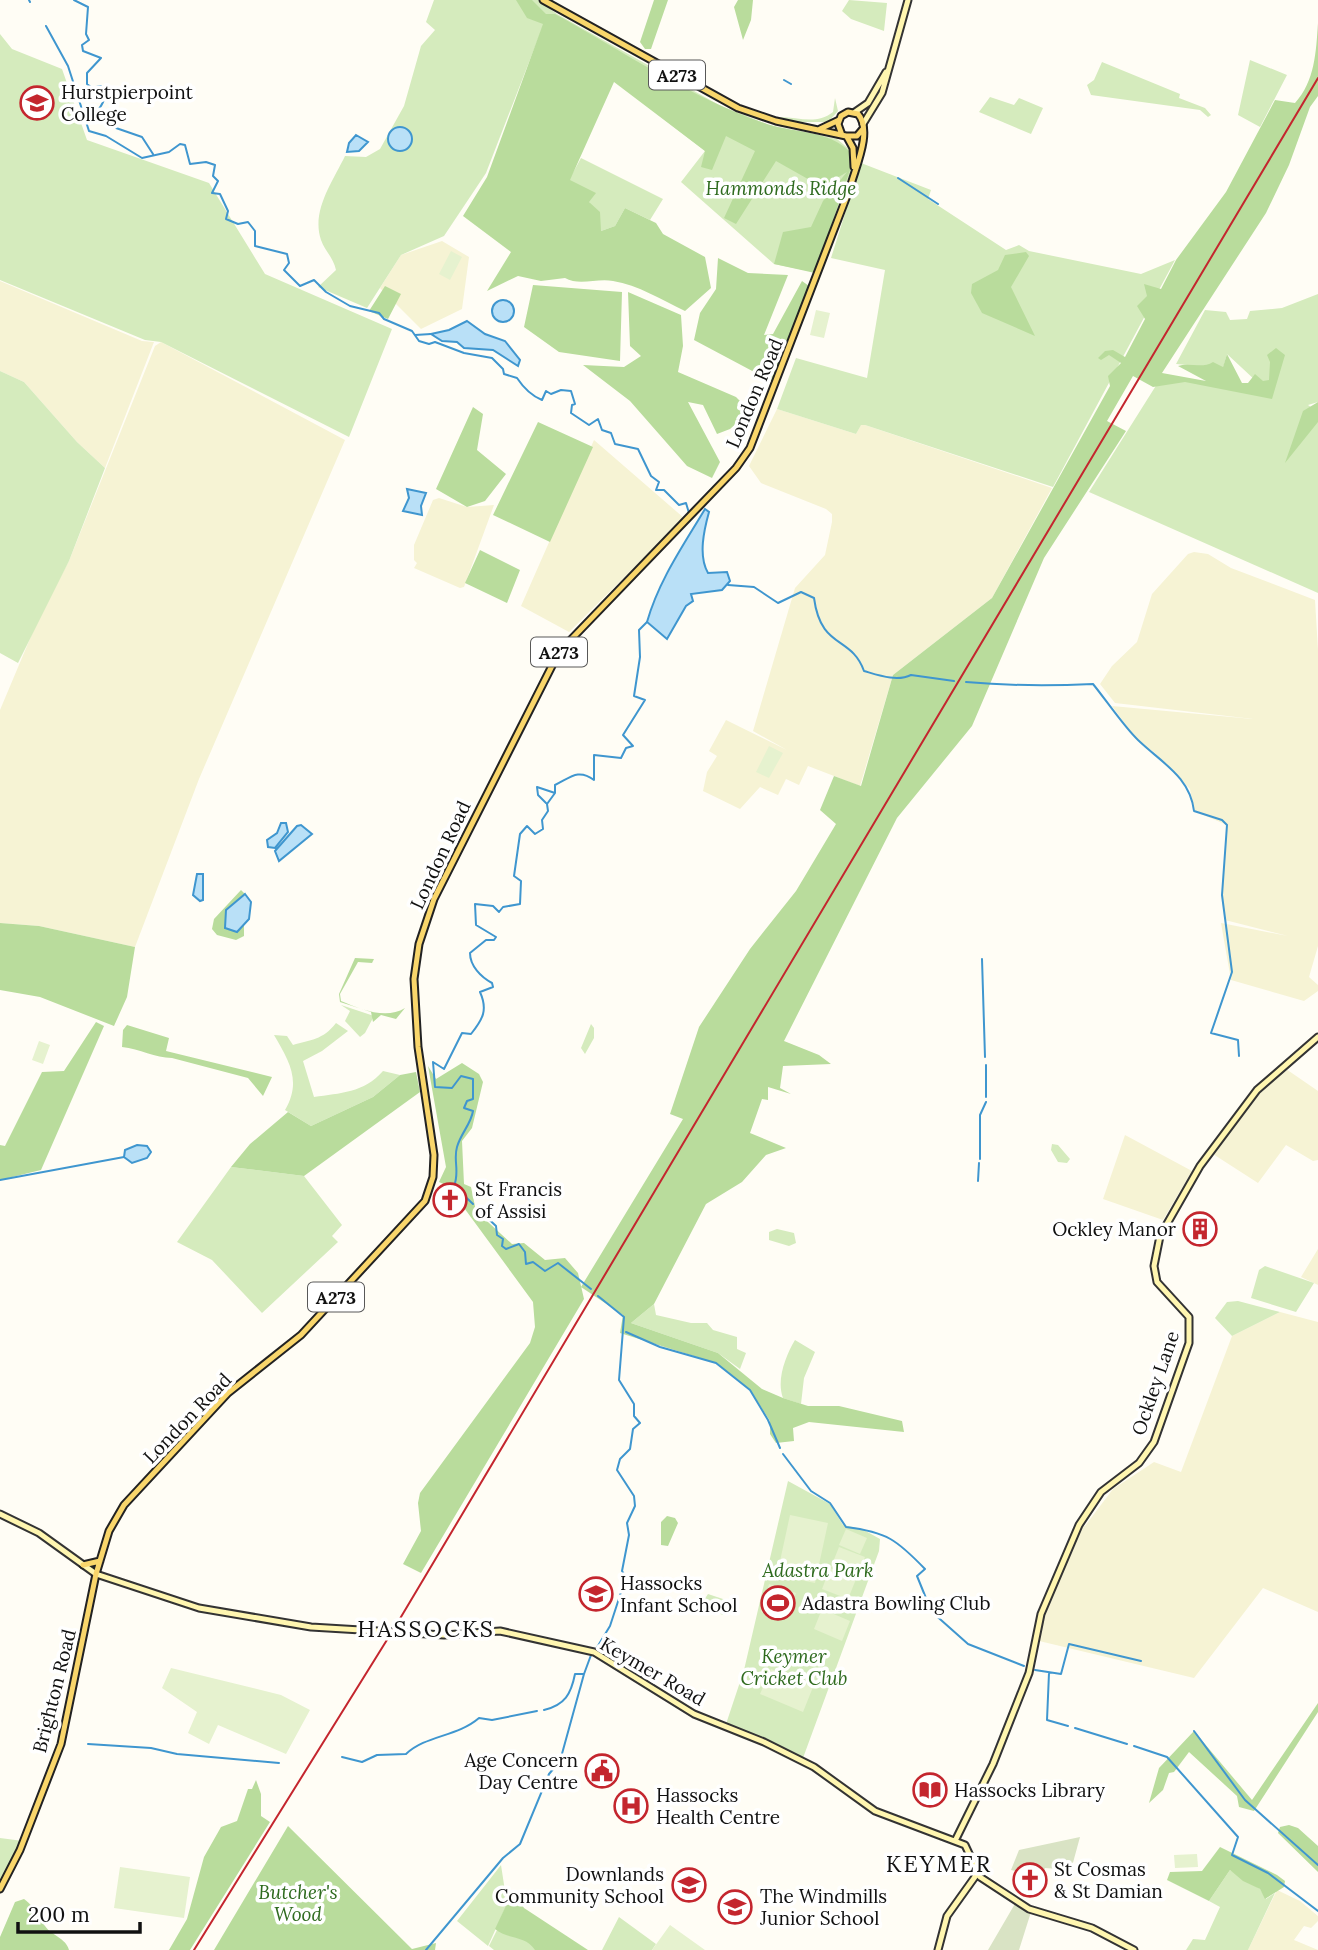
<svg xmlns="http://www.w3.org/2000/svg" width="1318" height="1950" viewBox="0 0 1318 1950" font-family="Lora,serif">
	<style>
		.farmland { fill: #f6f3d4 }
		.green { fill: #d5ebbd }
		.forest { fill: #b9dc9c }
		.cemetery { fill: #d9e3c4 }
		.pitch { fill: #e6f2cf }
		.water { fill: #b9e0f7; stroke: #3f96cf; stroke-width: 2 }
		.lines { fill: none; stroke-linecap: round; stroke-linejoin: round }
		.stream { stroke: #3f96cf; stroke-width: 2 }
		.secondary-casing { stroke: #333; stroke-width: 9 }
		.primary-casing { stroke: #222; stroke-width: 9 }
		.secondary { stroke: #fff6b0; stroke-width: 5 }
		.primary { stroke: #f9d66b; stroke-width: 5 }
		.rail { stroke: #c4262e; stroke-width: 2 }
		.labels { text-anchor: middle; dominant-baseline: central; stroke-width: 7; stroke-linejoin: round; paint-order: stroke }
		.shield { fill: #fff; stroke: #585858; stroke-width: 2 }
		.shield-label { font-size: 18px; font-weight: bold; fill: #111 }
		.poi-label { font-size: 19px; fill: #111; stroke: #fff; text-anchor: start }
		.park-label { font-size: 19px; font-style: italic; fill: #2f6b1f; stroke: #fff }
		.street-label { font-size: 19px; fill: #111; stroke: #fff }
		.quarter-label { font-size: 23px; letter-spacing: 2px; fill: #111; stroke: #fff }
	</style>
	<rect width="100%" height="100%" fill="#fffdf5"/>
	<path class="farmland" d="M 442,241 L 469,257 L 462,309 L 421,329 L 380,288 L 401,255 Z
		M 0,281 L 142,341 L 154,342 L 105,468 L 77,442 L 24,382 L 0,371 Z
		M 161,342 L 345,440 L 199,779 L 135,947 L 39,926 L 0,923 L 0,710 L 40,615 L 69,561 L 155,346 Z
		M 777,409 L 856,434 L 861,424 L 865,425 L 1052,488 L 992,598 L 893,675 L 860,786 L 808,766 L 799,785 L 786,779 L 778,795 L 760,787 L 740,809 L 703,791 L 707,772 L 717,756 L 709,751 L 726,720 L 787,750 L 753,731 L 795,588 L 825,555 L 832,522 L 832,514 L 826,509 L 761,483 L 749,466 Z
		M 594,440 L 684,518 L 569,632 L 521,606 Z
		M 439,498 L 467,507 L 494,505 L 464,587 L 460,588 L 414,568 L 417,563 L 414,560 L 414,545 L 433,500 Z
		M 1194,552 L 1208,554 L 1231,568 L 1315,600 L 1318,650 L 1318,946 L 1309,977 L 1318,985 L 1318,991 L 1304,1001 L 1231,980 L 1221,923 L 1288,936 L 1225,920 L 1222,895 L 1227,825 L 1194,811 L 1190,789 L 1155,753 L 1136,739 L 1112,706 L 1253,719 L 1115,703 L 1100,684 L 1112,666 L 1137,642 L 1152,594 L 1188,554 Z
		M 1286,1069 L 1318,1091 L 1318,1160 L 1313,1161 L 1286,1145 L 1258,1183 L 1213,1154 L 1261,1091 Z
		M 1125,1135 L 1192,1171 L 1163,1220 L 1103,1199 Z
		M 1318,1249 L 1318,1285 L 1301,1277 Z
		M 1280,1312 L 1318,1322 L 1318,1612 L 1263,1588 L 1194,1678 L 1035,1640 L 1041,1614 L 1079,1525 L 1085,1526 L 1113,1489 L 1154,1462 L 1181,1472 L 1232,1336 Z
		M 1277,1890 L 1300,1901 L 1318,1916 L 1318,1921 L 1311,1928 L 1304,1926 L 1294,1940 L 1318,1950 L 1248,1950 Z"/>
	<path class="green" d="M 434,0 L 538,0 L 557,14 L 719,105 L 769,125 L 837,139 L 849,149 L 851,171 L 814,272 L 774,264 L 681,182 L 705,151 L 543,26 L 486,173 L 444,236 L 401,255 L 367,308 L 318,287 L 336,270 C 333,257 325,251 321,240 C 311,211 333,181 345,156 L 366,157 L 380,149 L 404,106 L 421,46 L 435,30 L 426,22 Z
		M 849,0 L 887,3 L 884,31 L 851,19 L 842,11 Z
		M 0,34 L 12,49 L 62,69 L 87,140 L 209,183 L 265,274 L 392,329 L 349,437 L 161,342 L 145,340 L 0,280 Z
		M 1250,60 L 1287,75 L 1260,127 L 1238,115 Z
		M 1102,62 L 1180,94 L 1179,98 L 1205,108 L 1211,115 L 1208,117 L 1200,110 L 1091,95 L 1087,85 L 1094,80 Z
		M 990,97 L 1014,105 L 1019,98 L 1043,108 L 1031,134 L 979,112 Z
		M 835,98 L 838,111 L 828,122 L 799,122 L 777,117 C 797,116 815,126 833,112 Z
		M 581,158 L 663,199 L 650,220 L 625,208 L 615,226 L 601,231 L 589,202 L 569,180 Z
		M 861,163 L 931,190 L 928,199 L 1006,250 L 1019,245 L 1029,251 L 1141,274 L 1175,260 L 1053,487 L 865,425 L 861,425 L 856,434 L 777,409 L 796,358 L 867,378 L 885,270 L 831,258 Z
		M 1318,294 L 1318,402 L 1308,405 L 1318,412 L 1318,593 L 1089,492 L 1157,384 L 1184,380 L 1270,394 L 1227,354 L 1223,368 L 1176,364 L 1205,310 L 1226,312 L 1230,320 L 1247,319 L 1250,311 L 1282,308 Z
		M 0,371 L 24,382 L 77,442 L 105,468 L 69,561 L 18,663 L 0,653 Z
		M 341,1005 L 374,1016 L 365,1033 L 360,1037 L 345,1021 L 350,1011 Z
		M 336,1023 L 348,1031 L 322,1051 L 303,1061 L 314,1097 C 340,1093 364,1093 383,1071 L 400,1075 L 373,1097 L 311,1126 L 285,1110 C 302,1081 289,1061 274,1035 L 287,1036 L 293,1045 C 310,1040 323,1040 336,1023 Z
		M 591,1024 L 594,1028 L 594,1038 L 585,1054 L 581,1048 Z
		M 1052,1144 L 1058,1145 L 1070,1159 L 1067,1163 L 1058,1162 L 1051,1150 Z
		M 231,1167 L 304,1176 L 342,1225 L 332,1236 L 338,1242 L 262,1313 L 212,1260 L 177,1242 Z
		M 777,1229 L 794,1233 L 796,1243 L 789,1246 L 769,1240 L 769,1232 Z
		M 1265,1266 L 1314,1283 L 1296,1312 L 1251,1298 L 1259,1270 Z
		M 1238,1301 L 1280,1312 L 1232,1336 L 1215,1318 L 1227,1302 Z
		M 654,1304 L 656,1315 L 691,1323 L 707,1323 L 713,1330 L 737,1337 L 737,1349 L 746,1353 L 740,1369 L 718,1353 L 631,1323 Z
		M 795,1340 L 815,1352 L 804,1378 L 801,1404 L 783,1398 C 776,1380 786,1355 795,1340 Z
		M 788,1481 L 830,1504 L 843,1525 L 862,1529 L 880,1539 L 879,1551 L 803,1758 L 726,1724 L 744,1670 Z
		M 708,1594 L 729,1601 L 729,1613 L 723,1615 L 704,1607 L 702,1603 Z
		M 0,1838 L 23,1841 L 0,1889 Z
		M 501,1865 L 507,1904 L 488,1946 L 457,1921 Z
		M 1230,1870 L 1260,1889 L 1266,1899 L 1275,1893 L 1248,1950 L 1186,1950 L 1193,1939 L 1205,1940 L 1220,1907 L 1209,1901 Z
		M 508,1908 L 560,1950 L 494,1950 L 489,1946 Z
		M 619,1917 L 656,1944 L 652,1950 L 602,1950 Z"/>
	<path class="forest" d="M 516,0 L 532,0 L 546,14 L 555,14 C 621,50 696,101 767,124 C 797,134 828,129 851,153 L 850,170 L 815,273 L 774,264 L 783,232 L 811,227 L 823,201 L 847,172 L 822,187 L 776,161 L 736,224 L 724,218 L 755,151 L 726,136 L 712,170 L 701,167 L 705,151 L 614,82 L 570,180 L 596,193 L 589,202 L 600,212 L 601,231 L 615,226 L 625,208 L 656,223 L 663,234 L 705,257 L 711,288 L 685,311 C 662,300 638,285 613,281 C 597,278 579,286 565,278 L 541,281 L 518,276 L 487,291 L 511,252 L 463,216 L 487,177 L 543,24 L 527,18 Z
		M 654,0 L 668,0 L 651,49 L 645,49 L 640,42 Z
		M 738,0 L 753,0 L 751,20 L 743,40 L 734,7 Z
		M 1318,23 L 1318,96 L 1310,107 L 1289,165 L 1266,213 L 1162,373 L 1206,381 L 1178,366 C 1189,362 1202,369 1213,362 L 1223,367 L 1227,354 L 1242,383 L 1248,383 L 1255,374 L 1263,381 L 1269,380 L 1270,362 L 1267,355 L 1276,348 L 1285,355 L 1272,399 L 1185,382 L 1153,387 L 1133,376 L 1107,421 L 1126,431 L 1044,558 L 972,726 L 897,818 L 784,1041 L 819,1055 L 831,1064 L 783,1066 L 780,1088 L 791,1094 L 768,1087 L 768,1100 L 762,1099 L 750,1133 L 786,1148 L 766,1155 L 742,1182 L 706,1204 L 654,1304 L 631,1323 L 718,1353 L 762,1389 L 783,1398 L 808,1406 L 839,1406 L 902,1421 L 904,1432 L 809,1422 L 793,1428 L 794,1441 L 776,1443 L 770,1434 L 770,1421 L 750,1390 L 716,1363 L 620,1333 L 623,1315 L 581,1287 L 683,1119 L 670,1114 L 699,1027 L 750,949 L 796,891 L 836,824 L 820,810 L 834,776 L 861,786 L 893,675 L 992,598 L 1110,386 L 1108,376 L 1121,363 L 1109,355 L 1101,360 L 1098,358 L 1105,351 L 1113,350 L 1125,357 L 1145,319 L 1137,306 L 1147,296 L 1144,284 L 1161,289 L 1176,260 L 1226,192 L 1275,100 L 1295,103 C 1315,81 1316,52 1318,23 Z
		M 1026,252 L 1029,256 L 1011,287 L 1035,336 L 982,313 L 971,293 L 972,284 L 998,270 L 1005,255 Z
		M 718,258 L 748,273 L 788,275 L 764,335 L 773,334 L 802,281 L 809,286 L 773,382 L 694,340 L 700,313 L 716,289 Z
		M 533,285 L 622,292 L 620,361 L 559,352 L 524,327 Z
		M 385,286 L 401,294 L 388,319 L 369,311 Z
		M 628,292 L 681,315 L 683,346 L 678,372 L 736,397 L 750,411 L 730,429 L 717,434 L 703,405 L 688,402 L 720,462 L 712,478 L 687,466 L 630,401 L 583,365 L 624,367 L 641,356 L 630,346 Z
		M 1318,402 L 1318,422 L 1285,463 L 1303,411 Z
		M 473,407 L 483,414 L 477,450 L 506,474 L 485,501 L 467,507 L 436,489 Z
		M 538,422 L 593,447 L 550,542 L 493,515 Z
		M 480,550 L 520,570 L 507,603 L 465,583 Z
		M 241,890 L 245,894 L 226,910 L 244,923 L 244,936 L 236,940 L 217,935 L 212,929 L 214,919 Z
		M 0,923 L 39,926 L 135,947 L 127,997 L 114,1026 L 40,997 L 0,990 Z
		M 355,958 L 374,959 L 372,963 L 358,962 L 340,994 L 341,1001 C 360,1009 386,1020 405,1008 L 396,1019 L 381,1015 L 373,1022 L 371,1012 L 340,1002 L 339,994 Z
		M 96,1022 L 104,1026 L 41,1170 L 0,1180 L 0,1145 L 5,1146 L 42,1072 L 64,1071 Z
		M 127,1025 L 169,1038 L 166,1051 L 272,1077 L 263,1096 L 248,1078 L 172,1058 C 155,1058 140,1049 122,1047 L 123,1030 Z
		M 462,1063 L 479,1074 L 483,1082 L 472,1128 L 462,1141 L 464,1184 L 471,1187 L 476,1211 L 512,1244 L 524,1243 L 545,1260 L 565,1258 L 578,1273 L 584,1299 L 421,1573 L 403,1564 L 421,1531 L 418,1503 L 420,1493 L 530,1343 L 535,1327 L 533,1302 L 448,1186 L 439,1182 L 446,1167 L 428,1066 L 436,1079 Z
		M 416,1072 L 420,1092 L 304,1176 L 231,1167 L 250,1144 L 288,1112 L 311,1126 L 373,1097 L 400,1075 Z
		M 667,1516 L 675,1518 L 678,1523 L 668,1546 L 661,1545 L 661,1522 Z
		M 1318,1703 L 1318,1712 L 1254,1811 L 1239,1807 L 1237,1796 L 1189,1752 L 1174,1772 L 1169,1773 L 1163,1790 L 1149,1803 L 1159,1768 L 1194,1731 L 1252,1800 Z
		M 256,1780 L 261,1794 L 261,1816 L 270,1822 L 190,1950 L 169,1950 L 187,1919 L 204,1857 L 221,1827 L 237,1821 L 248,1789 L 252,1789 Z
		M 1289,1825 L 1298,1828 L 1318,1846 L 1318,1872 L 1278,1833 L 1280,1827 Z
		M 288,1826 L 412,1949 L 436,1943 L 435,1950 L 214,1950 Z
		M 1220,1847 L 1277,1875 L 1285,1881 L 1284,1887 L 1265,1899 L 1260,1889 L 1243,1881 L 1230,1870 L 1209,1901 L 1167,1880 L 1170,1872 L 1202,1871 Z
		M 510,1897 L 519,1900 L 524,1908 L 588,1950 L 535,1950 C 526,1935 508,1940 495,1929 Z
		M 24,1899 C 37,1909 36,1915 45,1926 C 52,1936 66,1938 69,1950 L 0,1950 L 0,1937 L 15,1902 Z"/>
	<path class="cemetery" d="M 1080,1837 L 1071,1870 L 1045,1868 L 1042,1878 L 1011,1870 L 1019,1850 Z
		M 1016,1902 L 1031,1912 L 1019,1950 L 988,1950 Z"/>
	<path class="pitch" d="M 451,251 L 462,257 L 450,280 L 439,274 Z
		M 816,310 L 830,313 L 824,338 L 810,335 Z
		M 769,746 L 783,753 L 769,778 L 756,772 Z
		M 39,1041 L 50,1045 L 43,1064 L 32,1060 Z
		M 790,1515 L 828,1523 L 815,1583 L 777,1575 Z
		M 846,1529 L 867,1538 L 860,1554 L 839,1545 Z
		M 839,1547 L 865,1557 L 848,1599 L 822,1589 L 830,1568 L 853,1577 L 831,1567 Z
		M 769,1584 L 796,1593 L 786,1620 L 761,1612 Z
		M 822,1609 L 850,1621 L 842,1641 L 814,1629 Z
		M 171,1668 L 281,1695 L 310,1710 L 286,1754 L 218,1725 L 209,1744 L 188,1733 L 197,1712 L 162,1688 Z
		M 771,1669 L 813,1687 L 803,1712 L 760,1694 Z
		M 1197,1854 L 1198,1867 L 1175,1868 L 1174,1855 Z
		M 120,1867 L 190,1877 L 184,1918 L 114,1908 Z
		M 670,1925 L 705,1950 L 652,1950 Z"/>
	<path class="water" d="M388 139a12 12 0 1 1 24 0a12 12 0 1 1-24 0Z
		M 356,135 L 368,142 L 359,151 L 347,152 L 349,143 Z
		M492 311a11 11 0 1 1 22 0a11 11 0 1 1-22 0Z
		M 467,321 L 485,334 L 505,341 L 520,360 L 518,366 L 493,350 L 464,348 L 457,342 L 442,341 L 431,334 L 449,330 Z
		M 407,489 L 426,493 L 421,506 L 422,515 L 403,511 L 409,498 Z
		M 705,509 L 709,512 C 704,530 698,556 708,573 L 727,572 L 730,581 L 722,590 L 691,594 L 693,601 L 686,606 L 667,639 L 647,622 C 659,580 683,546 705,509 Z
		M 281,823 L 286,823 L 288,832 L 275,848 L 268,847 L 267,840 L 277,833 Z
		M 301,825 L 312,834 L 279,861 L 275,851 L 297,826 Z
		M 197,874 L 203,874 L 203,900 L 200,901 L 193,895 Z
		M 245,894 L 251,902 L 249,919 L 237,932 L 225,928 L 226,910 Z
		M 137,1145 L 147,1146 L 151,1152 L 147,1158 L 132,1163 L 124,1157 L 125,1150 Z"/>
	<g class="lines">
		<path class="stream" d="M 29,0 L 30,2
			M 74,0 L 88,7 L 86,34 L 89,40 L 82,45 L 83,51 L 101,58 L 87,73 L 87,84 L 92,88 L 101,86 C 107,95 105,100 99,109 L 116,128 L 142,137 L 153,154
			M 46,26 L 68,66 L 89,131 L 106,136 L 142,158 L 169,152 L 180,144 L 185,145 L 190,164 L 206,162 L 215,165 L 213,176 L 218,181 L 212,193 L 220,194 L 228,211 L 226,219 L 238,224 L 248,222 L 255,231 L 255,246 L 287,254 L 289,263 L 284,270 L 300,286 L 314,280 L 326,292 L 350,306 L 379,313 L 384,319 L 412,331 L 419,341 L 429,344 L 435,342 L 464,353 L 492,358 L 503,369 L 504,374 L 517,378 C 523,387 532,396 542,400 L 546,391 L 551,394 L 561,390 L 571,391 L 575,404 L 572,405 L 571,413 L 589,425 L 598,419 L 602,430 L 611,433 L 615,444 L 638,449 L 651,476 L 659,482 L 656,490 L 664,490 L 679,505 L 686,503 L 689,513
			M 784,80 L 791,84
			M 898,178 L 938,204
			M 415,335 L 431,334
			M 728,585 L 754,587 L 778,603 L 801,592 L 814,598 C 821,650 851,635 864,671 C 878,675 897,682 911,675 L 954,681
			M 966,682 C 1010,686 1049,686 1093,684 C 1106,700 1125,728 1138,740 C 1162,763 1190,777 1194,811 L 1222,820 L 1227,825 L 1222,895 L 1232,972 L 1211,1033 L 1238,1040 L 1239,1056
			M 546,803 L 538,795 L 537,787 L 555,793
			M 982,959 L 985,1057
			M 986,1065 L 986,1097
			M 980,1159 L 980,1115 L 986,1102
			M 0,1180 L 124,1157
			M 978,1181 L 979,1163
			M 473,1204 L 454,1186 C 460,1172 453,1160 457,1147 C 461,1133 471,1124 473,1111 L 464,1108 L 467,1101 L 473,1099 L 473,1079 L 461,1076 L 452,1088 L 435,1087 L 433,1062 L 444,1069 L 462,1033 L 471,1034 C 483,1019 488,1010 480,992 L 493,987 L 492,983 C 481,977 470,966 470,953 L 486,940 L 494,940 L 496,937 L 476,925 L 475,904 L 493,906 L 499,912 L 503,907 L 520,904 L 521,881 L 514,876 L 520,834 L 527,826 L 535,834 L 543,829 L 542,820 L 548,811 L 547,804 L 555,793 L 555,785 C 570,778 578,768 594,780 L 594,755 L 621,758 L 626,748 L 633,746 L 623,735 L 645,700 L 634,696 L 640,657 L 639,630 L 647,622
			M 478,1209 L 496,1226 L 497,1235 L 503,1239 L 502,1246 L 506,1249 L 519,1244 L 525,1252 L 526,1264 L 533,1262 L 545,1271 L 558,1263 L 591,1289
			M 626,1332 L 660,1347 L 716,1363 L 750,1390 L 768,1420 L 780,1448
			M 783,1454 L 811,1491 L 830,1503 L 846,1527 C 887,1532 897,1540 925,1569 L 917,1576 L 930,1608
			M 932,1612 L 968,1644 L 1024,1666
			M 596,1649 L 610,1626 L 626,1577 L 622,1571 L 629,1535 L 627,1523 L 635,1506 L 634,1496 L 617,1470 L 620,1459 L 630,1449 L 633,1429 L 640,1423 L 634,1416 L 634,1404 L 619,1380 L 624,1317 L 598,1296
			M 1035,1670 L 1061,1674 L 1069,1644 L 1141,1661
			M 1049,1673 L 1047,1720 L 1068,1726
			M 544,1710 C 565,1705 571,1694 575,1674 L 584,1674 L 591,1655
			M 1075,1728 L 1127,1744
			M 1194,1731 L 1245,1800 L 1318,1865
			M 88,1744 L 151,1748 L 177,1754 L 279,1763
			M 1134,1746 L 1167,1757 L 1238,1837 L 1232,1855 L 1268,1873 L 1318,1911
			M 342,1757 L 362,1762 L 377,1755 L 406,1754 C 426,1735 457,1737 479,1718 L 492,1720 L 537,1711
			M 426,1950 L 503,1858 L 520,1844 L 549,1774 L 560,1761 L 584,1674"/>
		<defs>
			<path id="secondary" d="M 855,112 L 868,103 L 886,72
				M 863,124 L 882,93 L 908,0
				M 0,1514 L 39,1533 L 96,1574 L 199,1608 L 311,1627 L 444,1635 L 500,1631 L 594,1652 L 694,1714 L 764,1742 L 814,1767 L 875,1811 L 965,1845 L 980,1877 L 1029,1909 L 1092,1928 L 1134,1950
				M 955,1841 L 993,1764 L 1029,1673 L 1041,1614 L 1079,1525 L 1101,1492 L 1139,1463 L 1154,1442 L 1189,1343 L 1189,1317 L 1157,1282 L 1154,1266 L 1160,1236 L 1200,1166 L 1257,1090 L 1318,1037
				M 938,1950 L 947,1916 L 977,1874"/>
			<path id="primary" d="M 543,0 L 738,108 L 776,121 L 846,136 L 857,136 L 862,130
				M 820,129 L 839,120
				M 847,137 L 853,148 L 854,167
				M 83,1565 L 100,1561
				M 0,1889 L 20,1850 L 61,1744 L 96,1574 L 109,1531 L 124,1505 L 228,1393 L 301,1335 L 425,1201 L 433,1177 L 434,1155 L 418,1047 L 414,979 L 419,944 L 434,899 L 559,652 L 736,468 L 750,448 L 850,188 C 855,168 873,131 858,114 L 848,112 L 841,116 L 838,124 L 842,135"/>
		</defs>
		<use href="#secondary" class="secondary-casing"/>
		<use href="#primary" class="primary-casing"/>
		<use href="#secondary" class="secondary"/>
		<use href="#primary" class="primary"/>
		<path class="rail" d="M 194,1950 L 395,1627 L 1318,78"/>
	</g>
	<defs>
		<symbol id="school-ring" viewBox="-11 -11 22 22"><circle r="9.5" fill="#fff" stroke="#c4262e" stroke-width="1.5"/><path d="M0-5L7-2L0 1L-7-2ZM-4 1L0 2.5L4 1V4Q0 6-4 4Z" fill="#c4262e"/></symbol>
		<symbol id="church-ring" viewBox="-11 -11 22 22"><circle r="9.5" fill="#fff" stroke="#c4262e" stroke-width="1.5"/><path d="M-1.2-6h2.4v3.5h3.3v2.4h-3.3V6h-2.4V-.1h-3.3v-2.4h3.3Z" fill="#c4262e"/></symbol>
		<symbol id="building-ring" viewBox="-11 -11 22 22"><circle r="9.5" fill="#fff" stroke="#c4262e" stroke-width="1.5"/><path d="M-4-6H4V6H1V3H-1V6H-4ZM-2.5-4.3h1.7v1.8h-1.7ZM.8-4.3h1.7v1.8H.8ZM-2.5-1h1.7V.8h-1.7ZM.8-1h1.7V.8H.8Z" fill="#c4262e"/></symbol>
		<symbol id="stadium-ring" viewBox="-11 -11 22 22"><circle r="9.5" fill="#fff" stroke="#c4262e" stroke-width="1.5"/><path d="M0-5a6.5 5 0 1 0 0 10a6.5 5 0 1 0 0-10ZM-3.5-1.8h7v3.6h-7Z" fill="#c4262e"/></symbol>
		<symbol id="civic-ring" viewBox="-11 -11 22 22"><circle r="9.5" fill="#fff" stroke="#c4262e" stroke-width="1.5"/><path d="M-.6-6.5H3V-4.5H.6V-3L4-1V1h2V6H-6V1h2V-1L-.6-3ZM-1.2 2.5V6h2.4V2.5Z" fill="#c4262e"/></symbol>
		<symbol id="library-ring" viewBox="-11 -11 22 22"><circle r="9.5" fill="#fff" stroke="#c4262e" stroke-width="1.5"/><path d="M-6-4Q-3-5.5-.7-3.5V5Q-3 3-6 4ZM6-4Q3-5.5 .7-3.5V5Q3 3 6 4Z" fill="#c4262e"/></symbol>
		<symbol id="hospital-ring" viewBox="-11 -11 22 22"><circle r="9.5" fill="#fff" stroke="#c4262e" stroke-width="1.5"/><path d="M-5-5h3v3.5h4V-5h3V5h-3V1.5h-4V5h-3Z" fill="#c4262e"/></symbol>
	</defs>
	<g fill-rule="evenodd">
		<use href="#school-ring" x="18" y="84" width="38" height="38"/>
		<use href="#church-ring" x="431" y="1181" width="38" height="38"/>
		<use href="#building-ring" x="1181" y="1210" width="38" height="38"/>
		<use href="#school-ring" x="577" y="1575" width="38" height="38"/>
		<use href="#stadium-ring" x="759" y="1584" width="38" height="38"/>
		<use href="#civic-ring" x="583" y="1752" width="38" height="38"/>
		<use href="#library-ring" x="911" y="1771" width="38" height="38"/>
		<use href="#hospital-ring" x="612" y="1787" width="38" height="38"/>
		<use href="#church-ring" x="1011" y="1861" width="38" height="38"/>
		<use href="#school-ring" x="670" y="1866" width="38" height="38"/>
		<use href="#school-ring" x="716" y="1888" width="38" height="38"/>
	</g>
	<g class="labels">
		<g class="shield">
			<rect x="649" y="60.5" width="56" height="29" rx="5"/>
			<rect x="531" y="637.5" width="56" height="29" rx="5"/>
			<rect x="308" y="1282.5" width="56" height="29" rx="5"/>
		</g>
		<g class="shield-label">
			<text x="677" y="75">A273</text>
			<text x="559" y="652">A273</text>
			<text x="336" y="1297">A273</text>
		</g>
		<g class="poi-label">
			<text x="61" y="92">Hurstpierpoint<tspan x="61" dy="22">College</tspan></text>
			<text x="475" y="1189">St Francis<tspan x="475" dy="22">of Assisi</tspan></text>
			<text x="1176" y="1229" text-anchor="end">Ockley Manor</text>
			<text x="620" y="1583">Hassocks<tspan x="620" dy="22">Infant School</tspan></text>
			<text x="802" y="1603">Adastra Bowling Club</text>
			<text x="578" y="1760" text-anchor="end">Age Concern<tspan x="578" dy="22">Day Centre</tspan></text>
			<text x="954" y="1790">Hassocks Library</text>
			<text x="656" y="1795">Hassocks<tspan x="656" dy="22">Health Centre</tspan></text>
			<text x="1054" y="1869">St Cosmas<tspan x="1054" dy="22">&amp; St Damian</tspan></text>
			<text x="664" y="1874" text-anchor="end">Downlands<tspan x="664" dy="22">Community School</tspan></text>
			<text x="760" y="1896">The Windmills<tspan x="760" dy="22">Junior School</tspan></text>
		</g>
		<g class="park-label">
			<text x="781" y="188">Hammonds Ridge</text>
			<text x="818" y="1570">Adastra Park</text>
			<text x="794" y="1656">Keymer<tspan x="794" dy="22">Cricket Club</tspan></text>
			<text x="298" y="1892">Butcher's<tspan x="298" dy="22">Wood</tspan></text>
		</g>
		<g class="street-label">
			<text transform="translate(754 393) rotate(-67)">London Road</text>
			<text transform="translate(440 855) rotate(-65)">London Road</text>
			<text transform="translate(1155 1383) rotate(-71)">Ockley Lane</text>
			<text transform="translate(187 1418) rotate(-46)">London Road</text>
			<text transform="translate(653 1671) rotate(30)">Keymer Road</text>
			<text transform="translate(54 1691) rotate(-76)">Brighton Road</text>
		</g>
		<g class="quarter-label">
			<text x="426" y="1628">HASSOCKS</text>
			<text x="939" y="1863">KEYMER</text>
		</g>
	</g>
	<path d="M18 1922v10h122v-10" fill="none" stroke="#111111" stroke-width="3.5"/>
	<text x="28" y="1922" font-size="21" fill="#111111" stroke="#ffffff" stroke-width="5" paint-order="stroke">200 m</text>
</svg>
